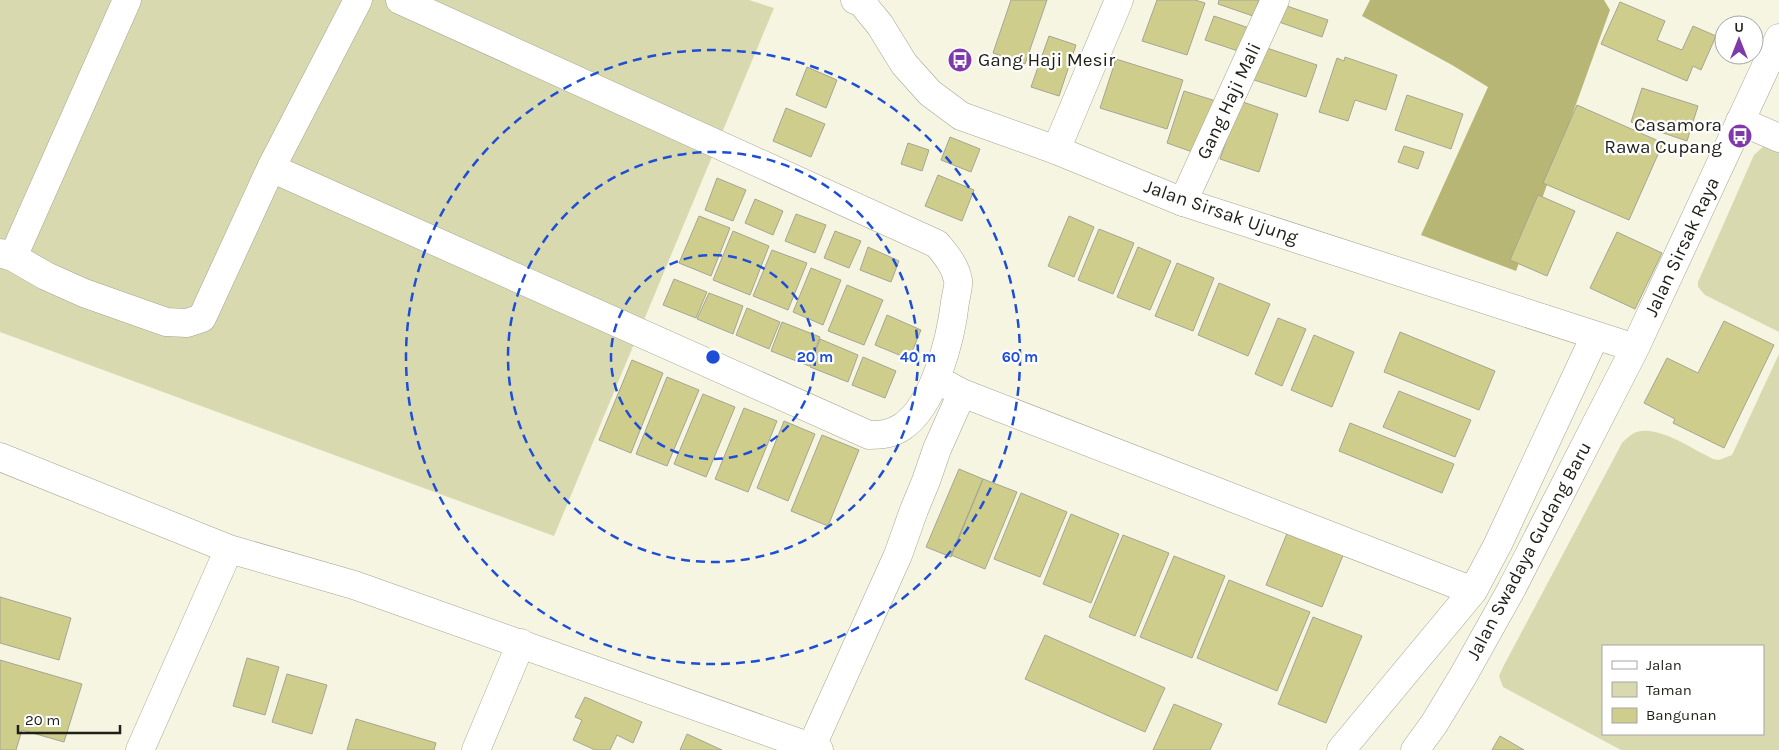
<svg xmlns="http://www.w3.org/2000/svg" width="1779" height="750" viewBox="0 0 1779 750" font-family="Karla,sans-serif">
	<style>
		.green { fill: #d9d9af; fill-rule: evenodd }
		.forest { fill: #b8b675 }
		.building { fill: #cfcd8c; stroke: #a5a594 }
		.lines { fill: none; stroke-linecap: round; stroke-linejoin: round }
		.street-casing { stroke: #a4a492; stroke-width: 29 }
		.secondary-casing { stroke: #a4a492; stroke-width: 29 }
		.street { stroke: #fff; stroke-width: 28 }
		.secondary { stroke: #fff; stroke-width: 28 }
		.ring { fill: none; stroke: #1d4ed8; stroke-width: 2.5; stroke-dasharray: 9 6 }
		.labels { text-anchor: middle; dominant-baseline: central; stroke-width: 4.5; stroke-linejoin: round; paint-order: stroke }
		.poi-label { font-size: 19px; fill: #1f1f18; stroke: #fff; text-anchor: start }
		.street-label { font-size: 19px; fill: #1f1f18; stroke: #fff }
		.centre { fill: #1d4ed8; stroke: #fff; stroke-width: 2.5 }
		.ring-label { font-size: 15px; text-anchor: middle; font-weight: bold; fill: #1d4ed8; stroke: #fff; stroke-width: 4.5; stroke-linejoin: round; paint-order: stroke }
	</style>
	<rect width="100%" height="100%" fill="#f5f5e2"/>
	<path class="green" d="M 0,0 L 749,0 L 774,8 L 554,536 L 0,332 Z
		M 1765,145 L 1779,145 L 1779,332 L 1705,295 L 1698,287 L 1698,282 L 1754,155 Z
		M 1779,354 L 1779,750 L 1621,750 L 1503,687 L 1499,676 L 1503,667 L 1622,443 C 1625,440 1628,437 1631,435 C 1652,420 1693,450 1713,459 L 1719,460 L 1732,455 ZM 1763,646 L 1763,734 L 1603,734 L 1603,646 Z"/>
	<path class="forest" d="M 1370,0 L 1604,0 L 1610,10 L 1516,271 L 1421,235 L 1488,87 L 1452,65 L 1362,16 Z"/>
	<path class="building" d="M 1011,0 L 1047,0 L 1025,64 L 993,53 Z
		M 1157,0 L 1195,0 L 1205,3 L 1187,55 L 1142,41 Z
		M 1219,0 L 1259,0 L 1253,16 L 1218,4 Z
		M 1620,2 L 1665,21 L 1657,40 L 1682,50 L 1693,26 L 1716,36 L 1701,70 L 1693,66 L 1687,81 L 1601,44 Z
		M 1281,4 L 1328,20 L 1322,37 L 1276,21 Z
		M 1214,16 L 1252,29 L 1244,53 L 1205,40 Z
		M 1049,36 L 1076,45 L 1059,96 L 1031,87 Z
		M 1261,46 L 1317,65 L 1306,97 L 1251,79 Z
		M 1345,57 L 1397,75 L 1386,110 L 1355,100 L 1348,121 L 1319,112 L 1337,58 L 1344,61 Z
		M 1116,59 L 1183,80 L 1167,129 L 1100,108 Z
		M 807,67 L 837,80 L 826,108 L 796,95 Z
		M 1642,88 L 1698,106 L 1687,141 L 1631,122 Z
		M 1184,91 L 1219,102 L 1201,155 L 1167,143 Z
		M 1407,95 L 1463,114 L 1451,149 L 1395,130 Z
		M 1240,101 L 1278,114 L 1259,172 L 1220,159 Z
		M 1577,105 L 1663,143 L 1629,220 L 1543,183 Z
		M 786,108 L 825,124 L 811,157 L 773,141 Z
		M 950,137 L 980,149 L 971,172 L 941,160 Z
		M 908,143 L 929,150 L 922,171 L 901,164 Z
		M 1404,146 L 1424,152 L 1418,169 L 1398,162 Z
		M 938,175 L 974,190 L 962,221 L 925,206 Z
		M 717,178 L 746,190 L 733,221 L 705,210 Z
		M 1538,195 L 1575,211 L 1547,276 L 1510,260 Z
		M 755,199 L 783,211 L 773,235 L 745,223 Z
		M 796,214 L 826,225 L 815,253 L 785,241 Z
		M 699,216 L 730,228 L 711,276 L 679,263 Z
		M 1069,216 L 1094,227 L 1074,277 L 1048,266 Z
		M 1099,229 L 1134,243 L 1113,294 L 1078,280 Z
		M 733,231 L 769,246 L 750,295 L 713,280 Z
		M 835,231 L 861,241 L 849,268 L 824,258 Z
		M 1617,232 L 1662,253 L 1635,309 L 1590,288 Z
		M 868,247 L 899,261 L 891,282 L 860,270 Z
		M 1138,247 L 1171,261 L 1150,310 L 1117,297 Z
		M 772,250 L 807,263 L 788,310 L 753,296 Z
		M 1177,263 L 1214,278 L 1193,331 L 1155,316 Z
		M 811,268 L 841,280 L 823,325 L 793,312 Z
		M 674,279 L 707,292 L 696,318 L 663,305 Z
		M 1219,283 L 1270,304 L 1248,356 L 1198,335 Z
		M 847,285 L 883,300 L 864,345 L 828,331 Z
		M 709,293 L 743,306 L 733,334 L 697,319 Z
		M 747,308 L 780,322 L 769,349 L 736,335 Z
		M 887,315 L 921,330 L 909,359 L 875,345 Z
		M 1278,318 L 1306,329 L 1282,386 L 1255,374 Z
		M 1724,321 L 1774,345 L 1724,448 L 1673,423 L 1675,419 L 1644,403 L 1667,358 L 1698,373 Z
		M 782,322 L 820,337 L 809,366 L 771,351 Z
		M 1400,332 L 1495,371 L 1479,410 L 1384,372 Z
		M 1314,335 L 1354,352 L 1332,407 L 1291,390 Z
		M 820,339 L 858,355 L 848,382 L 810,367 Z
		M 863,357 L 896,371 L 885,398 L 852,385 Z
		M 632,360 L 663,373 L 631,453 L 599,440 Z
		M 667,377 L 699,390 L 667,466 L 636,454 Z
		M 1399,391 L 1471,420 L 1455,457 L 1383,427 Z
		M 703,394 L 735,407 L 706,477 L 674,464 Z
		M 744,408 L 777,421 L 748,492 L 715,479 Z
		M 784,421 L 815,434 L 788,501 L 757,488 Z
		M 1350,423 L 1454,464 L 1442,493 L 1339,451 Z
		M 822,435 L 859,450 L 828,526 L 791,511 Z
		M 959,469 L 983,479 L 951,557 L 926,547 Z
		M 983,479 L 1017,492 L 985,569 L 951,555 Z
		M 1021,493 L 1067,512 L 1040,577 L 994,559 Z
		M 1071,514 L 1119,534 L 1091,603 L 1043,584 Z
		M 1288,531 L 1344,553 L 1322,607 L 1266,585 Z
		M 1123,535 L 1169,553 L 1135,636 L 1089,617 Z
		M 1174,556 L 1225,576 L 1192,658 L 1140,637 Z
		M 1229,580 L 1310,612 L 1277,691 L 1197,658 Z
		M 0,597 L 71,618 L 59,660 L 0,643 Z
		M 1313,617 L 1362,636 L 1326,723 L 1278,704 Z
		M 1045,635 L 1165,688 L 1145,732 L 1025,679 Z
		M 247,658 L 279,667 L 265,715 L 233,706 Z
		M 0,660 L 82,684 L 64,742 L 22,730 L 16,750 L 0,750 Z
		M 287,674 L 327,685 L 312,734 L 272,722 Z
		M 585,697 L 642,722 L 633,743 L 617,735 L 610,750 L 595,750 L 573,740 L 582,720 L 575,717 Z
		M 1174,704 L 1222,724 L 1210,750 L 1153,750 Z
		M 356,719 L 436,743 L 434,750 L 347,750 Z
		M 687,734 L 722,750 L 680,750 Z
		M 1500,736 L 1524,750 L 1492,750 Z"/>
	<g class="lines">
		<defs>
			<path id="street" d="M 1740,121 L 1779,138
				M 1056,150 L 1119,0
				M 271,168 L 869,435 C 882,435 891,434 902,427 C 934,406 951,338 955,302 C 956,295 959,286 958,280 C 955,265 946,255 937,244 L 400,0
				M 1183,202 L 1275,0
				M 0,253 L 13,257 L 46,276 L 84,293 L 166,322 L 187,323 L 202,318 L 271,168 L 358,0
				M 13,257 L 127,0
				M 936,379 L 962,393 L 1473,591
				M 0,457 L 229,549 L 354,585 L 819,750
				M 140,750 L 229,549
				M 476,750 L 521,643
				M 810,750 L 898,555 L 914,510 L 926,481 L 937,449 L 962,393
				M 1341,750 L 1473,591 L 1498,544 L 1595,336"/>
			<path id="secondary" d="M 855,0 L 862,3 L 880,25 L 904,64 L 930,93 L 961,116 L 1056,150 L 1183,202 L 1635,348
				M 1415,750 L 1434,724 L 1463,676 L 1511,590 L 1635,348 L 1779,38"/>
		</defs>
		<use href="#street" class="street-casing"/>
		<use href="#secondary" class="secondary-casing"/>
		<use href="#street" class="street"/>
		<use href="#secondary" class="secondary"/>
	</g>
	<g class="ring">
		<circle cx="713" cy="357" r="102"/>
		<circle cx="713" cy="357" r="205"/>
		<circle cx="713" cy="357" r="307"/>
	</g>
	<defs>
		<symbol id="bus-disc" viewBox="-11 -11 22 22"><circle r="9.5" fill="#8039ab" stroke="#fff"/><path d="M-5-6H5V4H4V6H2V4H-2V6H-4V4H-5ZM-3.5-4V0h7V-4ZM-3.5 1.2v1.5H-2V1.2ZM2 1.2v1.5H3.5V1.2Z" fill="#fff"/></symbol>
	</defs>
	<g fill-rule="evenodd">
		<use href="#bus-disc" x="946" y="46" width="28" height="28"/>
		<use href="#bus-disc" x="1726" y="122" width="28" height="28"/>
	</g>
	<g class="labels">
		<g class="poi-label">
			<text x="978" y="60">Gang Haji Mesir</text>
			<text x="1722" y="125" text-anchor="end">Casamora<tspan x="1722" dy="22">Rawa Cupang</tspan></text>
		</g>
		<g class="street-label">
			<text transform="translate(1229 101) rotate(-65)">Gang Haji Mali</text>
			<text transform="translate(1221 212) rotate(19)">Jalan Sirsak Ujung</text>
			<text transform="translate(1682 247) rotate(-65)">Jalan Sirsak Raya</text>
			<text transform="translate(1529 551) rotate(-62)">Jalan Swadaya Gudang Baru</text>
		</g>
	</g>
	<circle cx="713" cy="357" r="8" class="centre"/>
	<g class="ring-label">
		<text x="815" y="362">20 m</text>
		<text x="918" y="362">40 m</text>
		<text x="1020" y="362">60 m</text>
	</g>
	<rect x="1602" y="645" width="162" height="90" fill="#ffffff" stroke="#a5a5a3"/>
	<rect x="1612" y="661" width="25" height="8" fill="#ffffff" stroke="#a5a5a3"/>
	<text x="1646" y="670" font-size="15" fill="#1f1f18">Jalan</text>
	<rect x="1612" y="682" width="25" height="15" fill="#d9d9af" stroke="#a5a5a3"/>
	<text x="1646" y="695" font-size="15" fill="#1f1f18">Taman</text>
	<rect x="1612" y="708" width="25" height="15" fill="#cfcd8c" stroke="#a5a5a3"/>
	<text x="1646" y="720" font-size="15" fill="#1f1f18">Bangunan</text>
	<g transform="translate(1739 40)"><circle r="24" fill="#ffffff" stroke="#a5a5a3"/>
	<path d="M0-4L9 19L0 12L-9 19Z" fill="#8039ab"/>
	<text y="-8" font-size="14" font-weight="bold" text-anchor="middle" fill="#1f1f18">U</text>
	</g>
	<path d="M18 725v8h102v-8" fill="none" stroke="#1f1f18" stroke-width="2.5"/>
	<text x="25" y="725" font-size="15" fill="#1f1f18" stroke="#ffffff" stroke-width="4" paint-order="stroke">20 m</text>
</svg>
